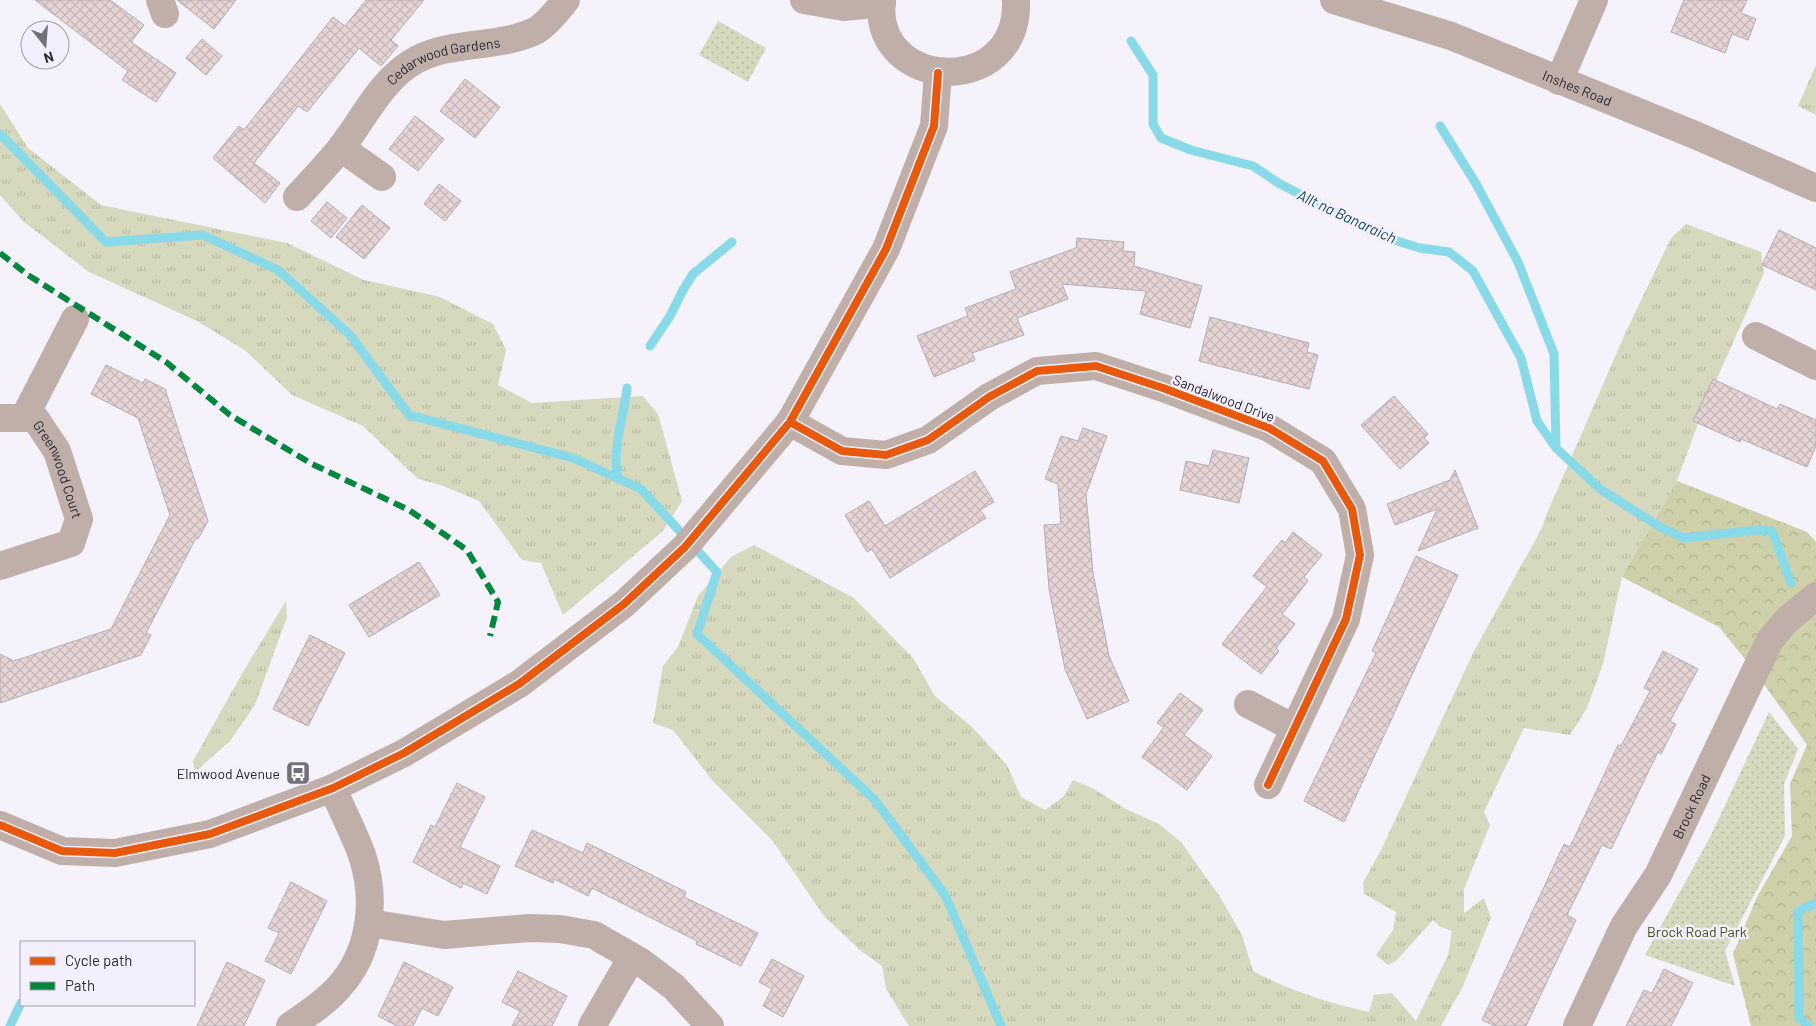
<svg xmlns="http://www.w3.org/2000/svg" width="1816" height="1026" viewBox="0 0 1816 1026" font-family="Barlow,sans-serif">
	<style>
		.grass { fill: url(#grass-tufts) }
		.forest { fill: url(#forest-crowns) }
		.park { fill: url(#park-dots) }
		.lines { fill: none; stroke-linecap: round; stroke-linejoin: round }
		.stream { stroke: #89dae9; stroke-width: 9 }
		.building { fill: url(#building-cross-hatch); stroke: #b5aeb2 }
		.minor { stroke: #bfafa8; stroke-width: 28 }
		.quiet { stroke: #00873e; stroke-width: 6; stroke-dasharray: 12 6; stroke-linecap: butt }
		.cycleway-casing { stroke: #f3efff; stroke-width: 11 }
		.cycleway { stroke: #e8590c; stroke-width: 8 }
		.labels { text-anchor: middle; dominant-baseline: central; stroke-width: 5; stroke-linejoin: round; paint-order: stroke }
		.street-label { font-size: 14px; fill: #2c2a33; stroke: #f3efff }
		.poi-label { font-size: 14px; fill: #2c2a33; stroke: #f3efff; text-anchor: end }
		.park-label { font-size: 14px; fill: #4a4f11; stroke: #f3efff }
		.water-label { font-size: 15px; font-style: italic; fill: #194c54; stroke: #f3efff }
	</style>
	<defs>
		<pattern id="grass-tufts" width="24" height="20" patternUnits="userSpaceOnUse" patternTransform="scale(1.25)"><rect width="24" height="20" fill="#d6d9bd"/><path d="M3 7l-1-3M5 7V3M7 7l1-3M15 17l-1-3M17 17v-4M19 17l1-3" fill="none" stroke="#b8baa3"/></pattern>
		<pattern id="forest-crowns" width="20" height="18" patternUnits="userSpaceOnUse" patternTransform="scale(1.25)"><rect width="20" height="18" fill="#cdd0a8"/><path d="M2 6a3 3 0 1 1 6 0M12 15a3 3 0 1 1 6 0" fill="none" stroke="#b0b391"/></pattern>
		<pattern id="park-dots" width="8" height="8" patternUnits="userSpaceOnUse" patternTransform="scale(1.25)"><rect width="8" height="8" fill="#d6d9bd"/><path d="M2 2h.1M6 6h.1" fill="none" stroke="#b8baa3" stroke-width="1.8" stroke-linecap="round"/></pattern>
		<pattern id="building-cross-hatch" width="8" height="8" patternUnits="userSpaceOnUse" patternTransform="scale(1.25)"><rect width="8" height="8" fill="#e6d4d5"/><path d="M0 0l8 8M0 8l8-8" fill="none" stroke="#c5b6b7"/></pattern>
	</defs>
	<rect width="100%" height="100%" fill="#f5f2fc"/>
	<path class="grass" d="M 1816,65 L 1816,115 L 1798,106 Z
		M 0,104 L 28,148 L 101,205 L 287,243 L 364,280 L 440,297 L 493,324 L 506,350 L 498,385 L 532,403 L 643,396 L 658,414 L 682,501 L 663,531 L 563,615 L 541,563 L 522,560 L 479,501 L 441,485 L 418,479 L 363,426 L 292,395 L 246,351 L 197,321 L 89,272 L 23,221 L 0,195 Z
		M 1686,224 L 1761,252 L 1764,273 L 1703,410 L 1677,481 L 1622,577 L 1603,664 L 1587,708 L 1570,735 L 1524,728 L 1484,812 L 1490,825 L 1464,889 L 1464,913 L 1484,898 L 1491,918 L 1463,986 L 1441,1026 L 909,1026 L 886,989 L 882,966 L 861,951 L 824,916 L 772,840 L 712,780 L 673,730 L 653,723 L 663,666 L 678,647 L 698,596 L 731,557 L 754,545 L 854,598 L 913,658 L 935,696 L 972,727 L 1007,765 L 1021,797 L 1045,810 L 1064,796 L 1073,780 L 1094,789 L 1124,808 L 1159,824 L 1181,842 L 1220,897 L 1242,935 L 1253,971 C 1290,991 1328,1003 1369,1012 L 1374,995 L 1392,993 L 1416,1021 L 1448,955 L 1452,931 L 1439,926 L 1433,920 L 1396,961 L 1388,965 L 1376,955 L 1393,930 L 1396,912 L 1364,894 L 1363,883 L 1382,848 L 1473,653 L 1543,526 L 1545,518 L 1624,336 L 1671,238 Z
		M 286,601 L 287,617 L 255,705 L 230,741 L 195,772 L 193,761 L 243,672 Z"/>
	<path class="forest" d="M 1677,481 L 1807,532 L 1816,542 L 1816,1026 L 1751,1026 L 1733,954 L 1757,897 L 1792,836 L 1790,784 L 1807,745 L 1757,674 L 1719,627 L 1622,577 Z"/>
	<path class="park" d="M 718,21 L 766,48 L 748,82 L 699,55 Z
		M 1769,712 L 1798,749 L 1784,784 L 1785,836 L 1725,951 L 1735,986 L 1645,955 L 1709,839 Z"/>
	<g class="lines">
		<path class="stream" d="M 1131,41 L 1153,75 L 1153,124 L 1161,138 L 1191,150 L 1253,166 L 1280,184 L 1384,237 L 1420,248 L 1449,252 L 1473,271 L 1521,358 L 1537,421 L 1556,448 L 1600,489 L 1660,527 L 1684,538 L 1757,530 L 1772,531 L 1791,583
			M 1440,126 L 1475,182 L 1518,262 L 1554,354 L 1556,448
			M 0,134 L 106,242 L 203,235 L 278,270 L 350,335 L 409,415 L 573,458 L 641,489 L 717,572 L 697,634 L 875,800 L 945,895 L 1001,1026
			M 650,346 L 670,316 L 683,290 L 693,274 L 732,242
			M 618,479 C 611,450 624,417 627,388
			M 10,1026 L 21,1003
			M 1808,1026 L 1799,1018 L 1798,911 L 1816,903"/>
	</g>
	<path class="building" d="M 35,0 L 110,0 L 144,25 L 131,42 L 176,73 L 156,102 L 122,80 L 128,71 Z
		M 177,0 L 236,0 L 214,29 Z
		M 366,0 L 424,0 L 391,40 L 398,46 L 381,66 L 359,48 L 307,112 L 298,106 L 254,163 L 280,183 L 265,203 L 213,158 L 239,126 L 244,130 L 333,17 L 345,26 Z
		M 1684,0 L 1747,0 L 1741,13 L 1756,19 L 1748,40 L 1732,34 L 1725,53 L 1671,32 Z
		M 202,39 L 222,56 L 206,75 L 186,58 Z
		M 465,79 L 500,107 L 475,138 L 440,111 Z
		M 415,116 L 444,139 L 418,171 L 389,149 Z
		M 439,184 L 461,201 L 445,221 L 424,204 Z
		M 327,202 L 347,218 L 331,238 L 311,221 Z
		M 362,205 L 390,228 L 364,259 L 336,237 Z
		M 1779,230 L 1816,248 L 1816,290 L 1762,265 Z
		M 1077,238 L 1124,242 L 1123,251 L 1135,252 L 1134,266 L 1202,286 L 1190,328 L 1140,314 L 1146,291 L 1062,284 L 1068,299 L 1017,318 L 1024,335 L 972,353 L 975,360 L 934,377 L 917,336 L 968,316 L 965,308 L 1016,289 L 1010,272 L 1076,248 Z
		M 1210,317 L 1309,343 L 1307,352 L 1318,355 L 1309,389 L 1199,361 Z
		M 106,365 L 143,383 L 145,379 L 165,389 L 208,521 L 198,539 L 196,538 L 146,633 L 151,635 L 141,655 L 0,703 L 0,654 L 14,661 L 111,629 L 170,515 L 138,418 L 91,394 Z
		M 1713,379 L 1777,409 L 1780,404 L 1816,420 L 1816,446 L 1807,467 L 1741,439 L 1740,442 L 1693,421 Z
		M 1394,396 L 1428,434 L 1424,438 L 1429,443 L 1400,469 L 1361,425 Z
		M 1083,428 L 1107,436 L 1086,494 L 1093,573 L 1109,656 L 1129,701 L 1087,719 L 1065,669 L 1049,589 L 1044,525 L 1061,524 L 1058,484 L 1045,479 L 1061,436 L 1078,441 Z
		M 1213,450 L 1249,458 L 1239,503 L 1180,490 L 1186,461 L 1209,466 Z
		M 1455,470 L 1478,528 L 1418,551 L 1437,509 L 1395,525 L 1387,504 L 1450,480 Z
		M 975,471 L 994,502 L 980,510 L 986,518 L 890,578 L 872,549 L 867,552 L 845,515 L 869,501 L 885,526 Z
		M 1293,532 L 1322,555 L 1304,577 L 1308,581 L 1282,614 L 1295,624 L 1276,648 L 1279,651 L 1261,674 L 1222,644 L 1267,587 L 1253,576 L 1282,540 L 1285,543 Z
		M 1416,556 L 1458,575 L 1344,822 L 1304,801 L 1376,653 L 1372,651 Z
		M 419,562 L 440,595 L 369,637 L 349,605 Z
		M 310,635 L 345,653 L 308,726 L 273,709 Z
		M 1663,651 L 1698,669 L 1670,721 L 1676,724 L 1661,754 L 1658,752 L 1611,849 L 1602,845 L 1567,915 L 1576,920 L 1526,1026 L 1495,1026 L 1482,1020 L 1564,844 L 1570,847 L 1618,745 L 1621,746 L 1650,691 L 1644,688 Z
		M 1180,693 L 1203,710 L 1184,735 L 1212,756 L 1187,790 L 1142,757 L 1164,727 L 1157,723 Z
		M 457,783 L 485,797 L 460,847 L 500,866 L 487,894 L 463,883 L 461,888 L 413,862 L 431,825 L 435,827 Z
		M 532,830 L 583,853 L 587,843 L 686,892 L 684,897 L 758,933 L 741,966 L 696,944 L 697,941 L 592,888 L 588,896 L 554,879 L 553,883 L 515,866 Z
		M 291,882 L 327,901 L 291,974 L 265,961 L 279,933 L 268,928 Z
		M 772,959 L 804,976 L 783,1017 L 763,1006 L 772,989 L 759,982 Z
		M 227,962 L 265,980 L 244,1026 L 197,1026 Z
		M 404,962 L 453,987 L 438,1016 L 422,1008 L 413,1026 L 397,1026 L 378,1016 Z
		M 1664,969 L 1693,983 L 1671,1026 L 1626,1026 L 1644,990 L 1652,993 Z
		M 518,971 L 567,996 L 552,1026 L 512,1026 L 520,1011 L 502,1002 Z"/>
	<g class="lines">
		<g class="minor">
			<path d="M 160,0 L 165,14"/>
			<path d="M 804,0 L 844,7 L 882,3"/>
			<path d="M 882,0 C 871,91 1020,100 1016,0"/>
			<path id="s1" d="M 1334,0 L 1451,36 L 1695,135 L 1816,188"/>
			<path d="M 1559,81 L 1594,0"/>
			<path d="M 341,148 L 382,177"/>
			<path id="s2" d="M 297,197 C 312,181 327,165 340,149 C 364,119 381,79 416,60 C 453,40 500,49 537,30 C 548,23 558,10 566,0"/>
			<path d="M 1756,336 L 1816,366"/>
			<path id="s3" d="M 0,418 L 35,418 L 57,451 L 79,519 L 71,543 L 0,566"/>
			<path d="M 24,418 L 75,319"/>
			<path d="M 790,422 L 842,451 L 886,455 L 928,440 L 989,397 L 1037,371 L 1096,366 L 1163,388 L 1269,428 L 1323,461 L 1352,509 L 1360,555 L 1346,619 L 1268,785"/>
			<path d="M 1248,704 L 1294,728"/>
			<path d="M 0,825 L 62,851 L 115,853 L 210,834 L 333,788 L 404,753 L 519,684 L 624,604 L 685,547 L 790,422 L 886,249 L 934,126 L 938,73"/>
			<path d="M 370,923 L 444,935 L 529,928 L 560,929 L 594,935 L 641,962 L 674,987 L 710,1026"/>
			<path d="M 290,1026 C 306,1015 325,1003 338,988 C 371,953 377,900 362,855 C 354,833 342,811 333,788"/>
			<path d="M 592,1026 L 632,957"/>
			<path id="s4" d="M 1577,1026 L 1624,926 L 1658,875 L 1770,640 L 1787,620 L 1816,596"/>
		</g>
		<path class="quiet" d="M 0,253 L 28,275 L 166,362 L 230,415 L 312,464 L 409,510 L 467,550 L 498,602 L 490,636"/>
		<defs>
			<path id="cycleway" d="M 790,422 L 842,451 L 886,455 L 928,440 L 989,397 L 1037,371 L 1096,366 L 1163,388 L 1269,428 L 1323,461 L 1352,509 L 1360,555 L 1346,619 L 1268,785
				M 0,825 L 62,851 L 115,853 L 210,834 L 333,788 L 404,753 L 519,684 L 624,604 L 685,547 L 790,422 L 886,249 L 934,126 L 938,73"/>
		</defs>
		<use href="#cycleway" class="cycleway-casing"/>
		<use href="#cycleway" class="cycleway"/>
	</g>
	<defs>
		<symbol id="bus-square" viewBox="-11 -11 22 22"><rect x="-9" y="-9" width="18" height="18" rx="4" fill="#727079" stroke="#f3efff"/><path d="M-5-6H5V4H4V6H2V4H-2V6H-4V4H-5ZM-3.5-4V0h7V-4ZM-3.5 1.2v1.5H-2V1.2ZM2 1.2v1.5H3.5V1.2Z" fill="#fff"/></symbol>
	</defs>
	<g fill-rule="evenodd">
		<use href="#bus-square" x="284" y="759" width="28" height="28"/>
	</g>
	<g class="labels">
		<g class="street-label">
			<text stroke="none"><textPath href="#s2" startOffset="208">Cedarwood Gardens</textPath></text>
			<text stroke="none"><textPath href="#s1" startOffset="259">Inshes Road</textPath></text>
			<text transform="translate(1224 398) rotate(21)">Sandalwood Drive</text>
			<text stroke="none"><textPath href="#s3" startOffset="92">Greenwood Court</textPath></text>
			<text stroke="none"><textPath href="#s4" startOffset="248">Brock Road</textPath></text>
		</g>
		<g class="poi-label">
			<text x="280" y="773">Elmwood Avenue</text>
		</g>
		<g class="park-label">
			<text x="1697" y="931">Brock Road Park</text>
		</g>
		<g class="water-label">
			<text transform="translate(1347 216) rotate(25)">Allt na Banaraich</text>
		</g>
	</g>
	<rect x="20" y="941" width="175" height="65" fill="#f3efff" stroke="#a3a0ad"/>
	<rect x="30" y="957" width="25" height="8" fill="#e8590c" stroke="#a3a0ad"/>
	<text x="65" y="966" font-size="15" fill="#2c2a33">Cycle path</text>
	<rect x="30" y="982" width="25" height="8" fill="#00873e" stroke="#a3a0ad"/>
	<text x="65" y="991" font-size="15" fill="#2c2a33">Path</text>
	<g transform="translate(45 45) rotate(163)"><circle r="24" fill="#f3efff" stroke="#a3a0ad"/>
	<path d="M0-4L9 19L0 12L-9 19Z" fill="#727079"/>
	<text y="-8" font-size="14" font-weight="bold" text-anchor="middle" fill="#2c2a33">N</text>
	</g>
</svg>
